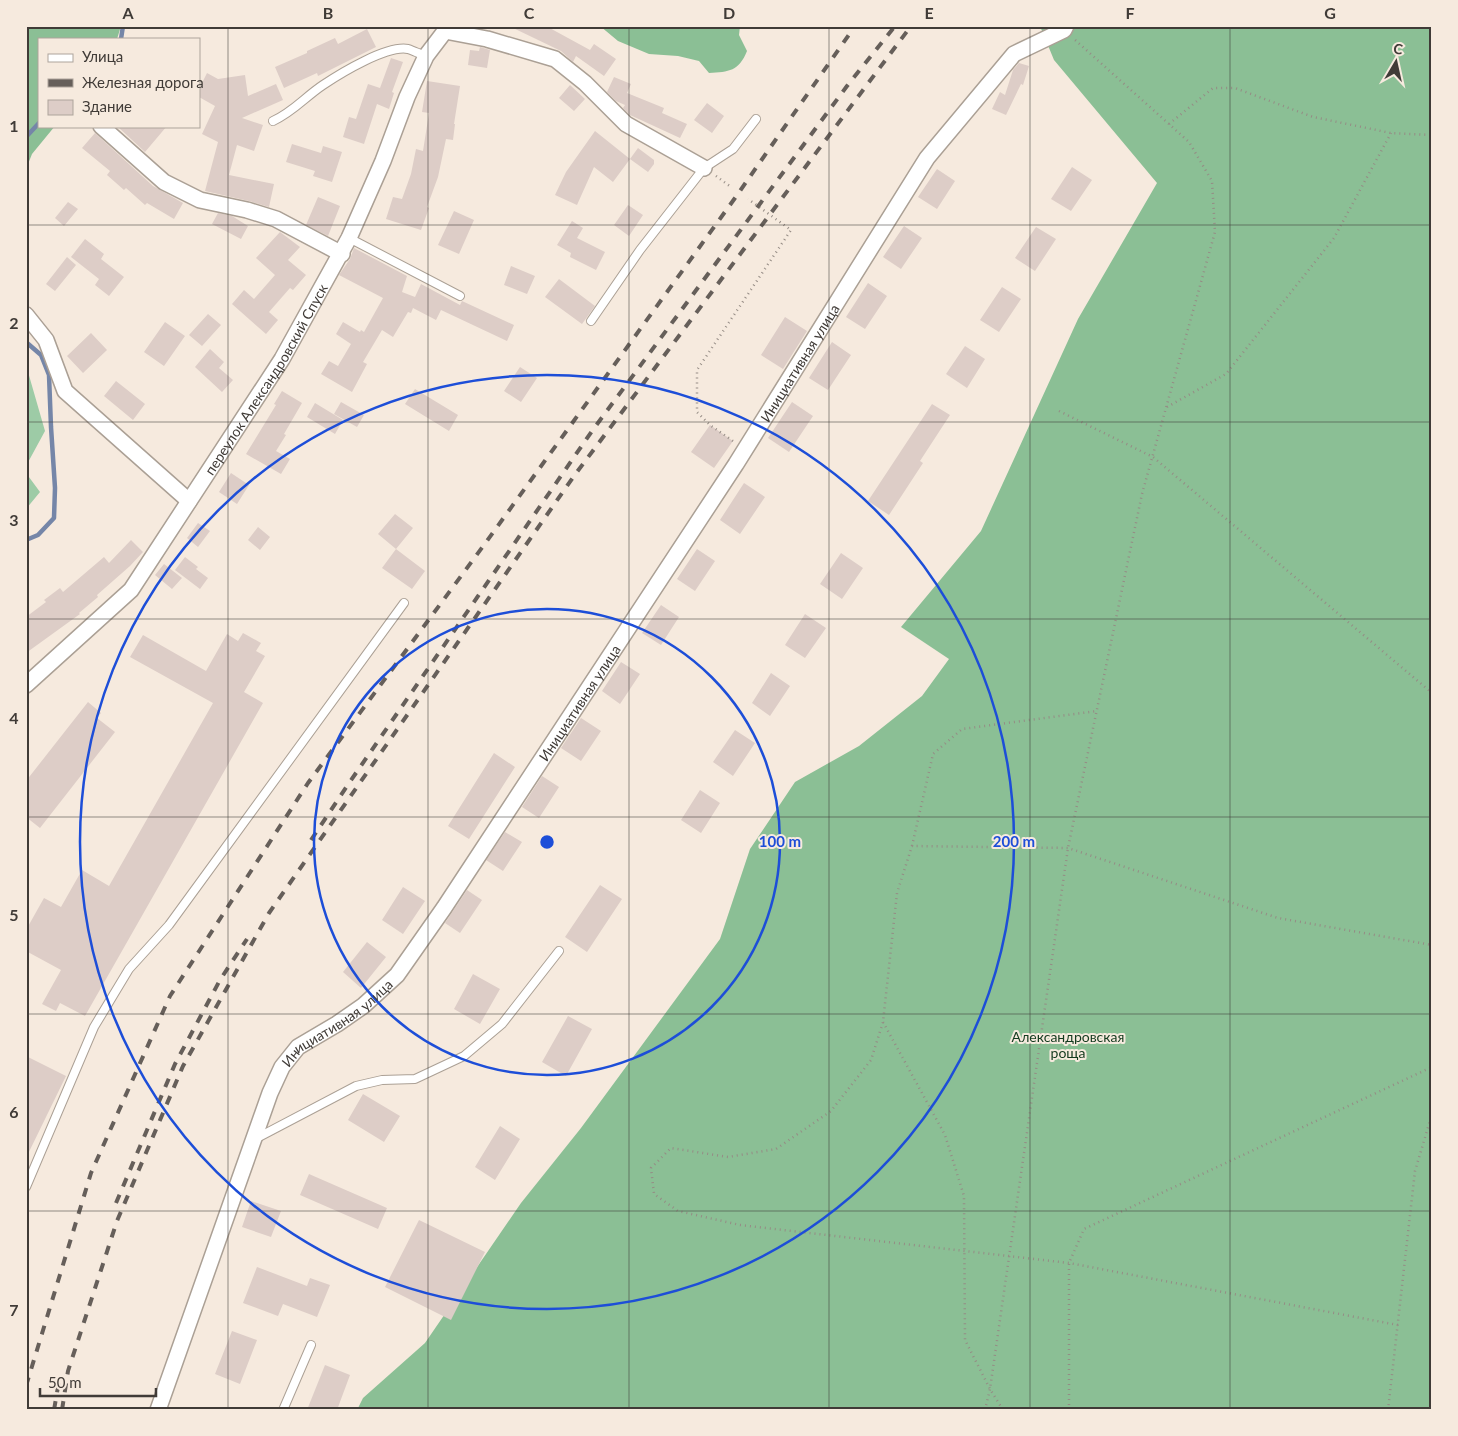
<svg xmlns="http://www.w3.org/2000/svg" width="1458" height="1436" viewBox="0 0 1458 1436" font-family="Lato,sans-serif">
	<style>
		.green { fill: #9dcba6 }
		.forest { fill: #8bbf95 }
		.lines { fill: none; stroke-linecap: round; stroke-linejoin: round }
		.stream { stroke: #7586a8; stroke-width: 4.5 }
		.building { fill: #ddcdc7 }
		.service-casing { stroke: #aba095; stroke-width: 10 }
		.minor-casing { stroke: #aba095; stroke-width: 18 }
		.path { stroke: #958c85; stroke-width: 2.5; stroke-dasharray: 1 4; stroke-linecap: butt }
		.service { stroke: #fff; stroke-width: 8 }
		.minor { stroke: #fff; stroke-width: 15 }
		.rail { stroke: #665f5a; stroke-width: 4; stroke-dasharray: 9 9; stroke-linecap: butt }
		.grid { fill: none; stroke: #403b37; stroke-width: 1; stroke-opacity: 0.55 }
		.ring { fill: none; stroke: #1d4ed8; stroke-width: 2.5 }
		.labels { text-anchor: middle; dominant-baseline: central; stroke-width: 4; stroke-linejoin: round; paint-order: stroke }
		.street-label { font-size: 14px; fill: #403b37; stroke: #f6eade }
		.park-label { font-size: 14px; fill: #133a1e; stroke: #f6eade }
		.centre { fill: #1d4ed8; stroke: #f6eade; stroke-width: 2.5 }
		.ring-label { font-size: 15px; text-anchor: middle; font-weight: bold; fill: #1d4ed8; stroke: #f6eade; stroke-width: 4; stroke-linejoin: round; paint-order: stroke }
		.neatline { fill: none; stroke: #403b37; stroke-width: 2 }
		.grid-label { font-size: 16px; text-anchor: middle; font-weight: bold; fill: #403b37 }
	</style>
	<rect width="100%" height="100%" fill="#f6eade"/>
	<path class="green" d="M 26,365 L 45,431 L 26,466 Z
		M 26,473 L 40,492 L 26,509 Z"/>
	<path class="forest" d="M 26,26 L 121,26 L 117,39 L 39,39 L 39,126 L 55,126 L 32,154 L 26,169 Z
		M 600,26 L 740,26 L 739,35 L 747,51 C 739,71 729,72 709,73 L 699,61 L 678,56 L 649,54 L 618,41 Z
		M 1040,26 L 1432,26 L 1432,1410 L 357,1410 L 363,1398 L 425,1343 L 521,1203 L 581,1128 L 720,939 L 750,849 L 795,782 L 859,746 L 922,696 L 949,659 L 901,627 L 981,531 L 1078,319 L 1157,183 L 1054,60 Z"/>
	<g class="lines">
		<path class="stream" d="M 121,39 L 123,26
			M 26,137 L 39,123
			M 26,342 L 41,355 L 49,375 L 51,427 L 55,488 L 54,518 L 38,535 L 26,540"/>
	</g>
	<path class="building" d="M 509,26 L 546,26 L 590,50 L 594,44 L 616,59 L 604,76 L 576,56 L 573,62 L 561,51 Z
		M 367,29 L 376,47 L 318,76 L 317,73 L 284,88 L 275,67 L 307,53 L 307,51 L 335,38 L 338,44 Z
		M 480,47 L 490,50 L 487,68 L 468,65 L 470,50 L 479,51 Z
		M 391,58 L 403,62 L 392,92 L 394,93 L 389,109 L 377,104 L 364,144 L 343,137 L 349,117 L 356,119 L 368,84 L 380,88 Z
		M 1019,63 L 1029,66 L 1023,85 L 1021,84 L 1006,115 L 992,109 L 1000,92 L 1005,95 L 1013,70 Z
		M 207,73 L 218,79 L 245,75 L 248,96 L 276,84 L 283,100 L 242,118 L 263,125 L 254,151 L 237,145 L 229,175 L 274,184 L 269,207 L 249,201 L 205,191 L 218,142 L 202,134 L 215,106 L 199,97 L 199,89 Z
		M 614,77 L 631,84 L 627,93 L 664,108 L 662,113 L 687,124 L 680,138 L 630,115 L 623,108 L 625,105 L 616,101 L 607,92 Z
		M 427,81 L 460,86 L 454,124 L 455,124 L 453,140 L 446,139 L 438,177 L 427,207 L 429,208 L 421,230 L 386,219 L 393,197 L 402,199 L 411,174 L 416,149 L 423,151 L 429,113 L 422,112 Z
		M 570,85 L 585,99 L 574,111 L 559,98 Z
		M 707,103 L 724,116 L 712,133 L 694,120 Z
		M 117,126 L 167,126 L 145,152 Z
		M 595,131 L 630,159 L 613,182 L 594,167 L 577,205 L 555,195 L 566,172 Z
		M 95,133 L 153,186 L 183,203 L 174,219 L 147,203 L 145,205 L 126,188 L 124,190 L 107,175 L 110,171 L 82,148 Z
		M 292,144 L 321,153 L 323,146 L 342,152 L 332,182 L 313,176 L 315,171 L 286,162 Z
		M 638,148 L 654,160 L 654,164 L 648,172 L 630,159 Z
		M 1072,167 L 1092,180 L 1071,211 L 1051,199 Z
		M 937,169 L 955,181 L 937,209 L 918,197 Z
		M 318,197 L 340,206 L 328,236 L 306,225 Z
		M 68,202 L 78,209 L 64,226 L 55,218 Z
		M 628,205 L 643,215 L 629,236 L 614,225 Z
		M 454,211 L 474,220 L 459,254 L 438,245 Z
		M 218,213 L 232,216 L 248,226 L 241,239 L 212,224 Z
		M 572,221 L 583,228 L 577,238 L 605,252 L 596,270 L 570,257 L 571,253 L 557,245 Z
		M 904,226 L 922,238 L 901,269 L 883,257 Z
		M 1036,227 L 1056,239 L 1035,271 L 1015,258 Z
		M 280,232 L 300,247 L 288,260 L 306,275 L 293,290 L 290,288 L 269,312 L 278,320 L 266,334 L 232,304 L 244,290 L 254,299 L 275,275 L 256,258 Z
		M 85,239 L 104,254 L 101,259 L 124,277 L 109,296 L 95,285 L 99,279 L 71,257 Z
		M 354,248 L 407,276 L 402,292 L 415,297 L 421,284 L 460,305 L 462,301 L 514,325 L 507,341 L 441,310 L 436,320 L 413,308 L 411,313 L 408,312 L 393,337 L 382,330 L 363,362 L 367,364 L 352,392 L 321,374 L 329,361 L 338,366 L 351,344 L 336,334 L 343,322 L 360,332 L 361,330 L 364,332 L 383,298 L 339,275 L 350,259 Z
		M 67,257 L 76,265 L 55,291 L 46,284 Z
		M 511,266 L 535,276 L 527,294 L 504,285 Z
		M 559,279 L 595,306 L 582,324 L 545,297 Z
		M 868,283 L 887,296 L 865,329 L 846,317 Z
		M 1002,287 L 1021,299 L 999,332 L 980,320 Z
		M 208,314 L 221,325 L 202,346 L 189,335 Z
		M 785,317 L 807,331 L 783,369 L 761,355 Z
		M 165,322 L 185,336 L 164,366 L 144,352 Z
		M 91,333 L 107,350 L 83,373 L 67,356 Z
		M 832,342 L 851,355 L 828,390 L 809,378 Z
		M 965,346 L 985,359 L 967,388 L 946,374 Z
		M 210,349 L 224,362 L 219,368 L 233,380 L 222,392 L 195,367 Z
		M 520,367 L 537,378 L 521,402 L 504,391 Z
		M 116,381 L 145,404 L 133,420 L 104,396 Z
		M 415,389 L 458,415 L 449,431 L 405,404 Z
		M 282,391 L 302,403 L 284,434 L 286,435 L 276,451 L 290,459 L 281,474 L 246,454 L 276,405 L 274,404 Z
		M 341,402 L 364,415 L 357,427 L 334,414 Z
		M 792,402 L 813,416 L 789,452 L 768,438 Z
		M 315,403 L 343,420 L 335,434 L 307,417 Z
		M 932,404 L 950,415 L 920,461 L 923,463 L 889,515 L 868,501 Z
		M 710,425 L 733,441 L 714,468 L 691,452 Z
		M 231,473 L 249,485 L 237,504 L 219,492 Z
		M 744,483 L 765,497 L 740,534 L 720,520 Z
		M 395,514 L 413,528 L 396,549 L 378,534 Z
		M 198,523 L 210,531 L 198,547 L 187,538 Z
		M 258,527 L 270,537 L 260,550 L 248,540 Z
		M 131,540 L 143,552 L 130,566 L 97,595 L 98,597 L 79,613 L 80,614 L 26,653 L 26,617 L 46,602 L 44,600 L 60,588 L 63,592 L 104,557 L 109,563 Z
		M 396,549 L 425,571 L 412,589 L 382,568 Z
		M 697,549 L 715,561 L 695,591 L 677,579 Z
		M 841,553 L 863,568 L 842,599 L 820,584 Z
		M 185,557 L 198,567 L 196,569 L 208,578 L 200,589 L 175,570 Z
		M 164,564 L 182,578 L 172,589 L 155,575 Z
		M 661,605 L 679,617 L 661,645 L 642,633 Z
		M 805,614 L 826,628 L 805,658 L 785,645 Z
		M 243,633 L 261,643 L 256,651 L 265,656 L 244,692 L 263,703 L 85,1016 L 60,1003 L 56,1011 L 42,1004 L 61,970 L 26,951 L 26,930 L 44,898 L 61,907 L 82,870 L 109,886 L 213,703 L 130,657 L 143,635 L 206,671 L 227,634 L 238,641 Z
		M 621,662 L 640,674 L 620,704 L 602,691 Z
		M 771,673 L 790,686 L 770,716 L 752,703 Z
		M 88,702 L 101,713 L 97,718 L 115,732 L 40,828 L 26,817 L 26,781 Z
		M 581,718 L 601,731 L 581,761 L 561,748 Z
		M 735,730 L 755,743 L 733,776 L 713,762 Z
		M 494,753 L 515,767 L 469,839 L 448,826 Z
		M 542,776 L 559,787 L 539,818 L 522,807 Z
		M 700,790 L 720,803 L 701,833 L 681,820 Z
		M 505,832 L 522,842 L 503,871 L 486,860 Z
		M 600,885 L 622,899 L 587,952 L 565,937 Z
		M 403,887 L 425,901 L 403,934 L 382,920 Z
		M 467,890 L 482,900 L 460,933 L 445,923 Z
		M 367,942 L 386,957 L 361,988 L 343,972 Z
		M 473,974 L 500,989 L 480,1024 L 454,1009 Z
		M 568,1016 L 592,1029 L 566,1076 L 542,1062 Z
		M 26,1056 L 66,1076 L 26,1158 Z
		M 363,1094 L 400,1116 L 384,1142 L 348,1120 Z
		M 500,1126 L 520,1139 L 495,1180 L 475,1167 Z
		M 309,1174 L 387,1208 L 378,1229 L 300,1195 Z
		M 251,1201 L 281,1211 L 271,1237 L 242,1227 Z
		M 419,1220 L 485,1252 L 451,1320 L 385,1287 Z
		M 257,1267 L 307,1286 L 310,1278 L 330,1285 L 317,1317 L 283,1304 L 278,1316 L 243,1303 Z
		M 232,1331 L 257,1340 L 240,1384 L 215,1374 Z
		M 325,1365 L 350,1375 L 337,1410 L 307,1410 Z"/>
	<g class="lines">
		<defs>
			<path id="service" d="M 273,121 C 293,112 305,97 323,85 C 341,73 387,45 408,49 C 414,51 420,54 426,56
				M 349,238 L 460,296
				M 591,321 L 640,250 L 704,168 L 733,149 L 756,119
				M 255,1139 L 356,1086 L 382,1080 L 415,1079 L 464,1056 L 502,1024 L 559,951
				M 26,1187 L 94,1027 L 129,969 L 169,925 L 404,603
				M 283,1410 L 311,1345"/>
			<g id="minor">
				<path d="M 445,31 L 487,39 L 555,59 L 585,83 L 626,124 L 704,168"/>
				<path d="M 101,126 L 164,182 L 200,200 L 247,210 L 276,219 L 342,254"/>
				<path d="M 26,315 L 46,340 L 65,391 L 189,501"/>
				<path id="s1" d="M 26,685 L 131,590 L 282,359 L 349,238 L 383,161 L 407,97 L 426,56 L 445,31 L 450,26"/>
				<path id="s2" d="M 158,1410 L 270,1093 L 282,1067 L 298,1047 L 337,1024 L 363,1006 L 397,975 L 444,908 L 736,464 L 927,158 L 1014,54 L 1064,30 L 1066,26"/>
			</g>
		</defs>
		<use href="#service" class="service-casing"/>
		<use href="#minor" class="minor-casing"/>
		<path class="path" d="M 1169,124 L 1213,88 L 1235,88 L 1313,117 L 1391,133 L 1432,135
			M 716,176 L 731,187
			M 1167,407 L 1226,374 L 1334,238 L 1391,133
			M 1059,411 L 1153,457 L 1432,693
			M 733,441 L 710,425 L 697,412 L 697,370 L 791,230 L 748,199
			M 912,846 L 933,754 L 962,729 L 1097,711
			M 883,1022 L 945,1135 L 964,1196 L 965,1340 L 990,1389 L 1003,1410
			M 1398,1325 L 1069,1263 L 740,1225 L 678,1211 L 654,1194 L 651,1168 L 671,1148 L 728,1157 L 776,1149 L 831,1111 L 871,1060 L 883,1022 L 897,893 L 912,846 L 1068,848 L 1278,918 L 1432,945
			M 985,1410 L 990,1389 L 1068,848 L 1142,494 L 1215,232 L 1212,181 L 1189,142 L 1074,39
			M 1069,1410 L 1069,1263 L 1084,1229 L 1432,1067
			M 1388,1410 L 1415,1171 L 1432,1114"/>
		<use href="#service" class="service"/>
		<use href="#minor" class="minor"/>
		<path class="rail" d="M 311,840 L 347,786 L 592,431 L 847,86 L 895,26
			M 116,1203 L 175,1064 L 220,980 L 247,939
			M 26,1386 L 91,1173 L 170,996 L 308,783 L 484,545 L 735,198 L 855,26
			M 54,1410 L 59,1381
			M 62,1410 L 68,1371 L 117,1221 L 183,1066 L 269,913 L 574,476 L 911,26"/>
	</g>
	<path class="grid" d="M 228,26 L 228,1410M 428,26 L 428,1410M 629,26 L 629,1410M 829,26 L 829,1410M 1030,26 L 1030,1410M 1230,26 L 1230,1410M 26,225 L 1432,225M 26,422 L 1432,422M 26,619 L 1432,619M 26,817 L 1432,817M 26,1014 L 1432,1014M 26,1211 L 1432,1211"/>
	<g class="ring">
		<circle cx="547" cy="842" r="233"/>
		<circle cx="547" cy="842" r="467"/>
	</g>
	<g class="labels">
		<g class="street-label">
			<text stroke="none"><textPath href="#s2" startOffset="1246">Инициативная улица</textPath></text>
			<text stroke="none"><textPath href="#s1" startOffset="392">переулок Александровский Спуск</textPath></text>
			<text stroke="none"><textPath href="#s2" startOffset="841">Инициативная улица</textPath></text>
			<text stroke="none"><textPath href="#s2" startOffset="436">Инициативная улица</textPath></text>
		</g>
		<g class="park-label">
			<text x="1068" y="1036">Александровская<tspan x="1068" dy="16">роща</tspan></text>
		</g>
	</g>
	<circle cx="547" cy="842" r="8" class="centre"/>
	<g class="ring-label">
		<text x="780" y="847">100 m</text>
		<text x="1014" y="847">200 m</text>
	</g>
	<rect width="1458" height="1436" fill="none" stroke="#f6eade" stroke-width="55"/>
	<rect x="38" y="38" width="162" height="90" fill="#f6eade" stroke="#ada49b"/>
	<rect x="48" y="54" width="25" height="8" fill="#ffffff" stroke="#ada49b"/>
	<text x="82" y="62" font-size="15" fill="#403b37">Улица</text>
	<rect x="48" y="79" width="25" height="8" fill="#665f5a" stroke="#ada49b"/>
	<text x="82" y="88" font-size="15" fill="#403b37">Железная дорога</text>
	<rect x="48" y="100" width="25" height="15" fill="#ddcdc7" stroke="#ada49b"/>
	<text x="82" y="112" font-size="15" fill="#403b37">Здание</text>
	<g transform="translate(1396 62) rotate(9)" stroke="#f6eade" stroke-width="4" paint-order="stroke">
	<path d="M0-4L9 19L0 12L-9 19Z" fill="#403b37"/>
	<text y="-8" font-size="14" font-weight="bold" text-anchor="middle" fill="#403b37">С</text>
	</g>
	<path d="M40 1388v8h116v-8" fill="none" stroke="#403b37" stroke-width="2.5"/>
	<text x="48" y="1388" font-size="15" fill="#403b37" stroke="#f6eade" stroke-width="4" paint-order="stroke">50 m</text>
	<rect x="28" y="28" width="1402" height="1380" class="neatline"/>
	<g class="grid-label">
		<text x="128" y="19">A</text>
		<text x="328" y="19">B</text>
		<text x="529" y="19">C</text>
		<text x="729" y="19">D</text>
		<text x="929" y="19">E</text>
		<text x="1130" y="19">F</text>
		<text x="1330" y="19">G</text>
		<text x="14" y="132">1</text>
		<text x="14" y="329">2</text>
		<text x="14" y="526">3</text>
		<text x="14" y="724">4</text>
		<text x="14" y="921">5</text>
		<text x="14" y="1118">6</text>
		<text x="14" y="1316">7</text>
	</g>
</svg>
